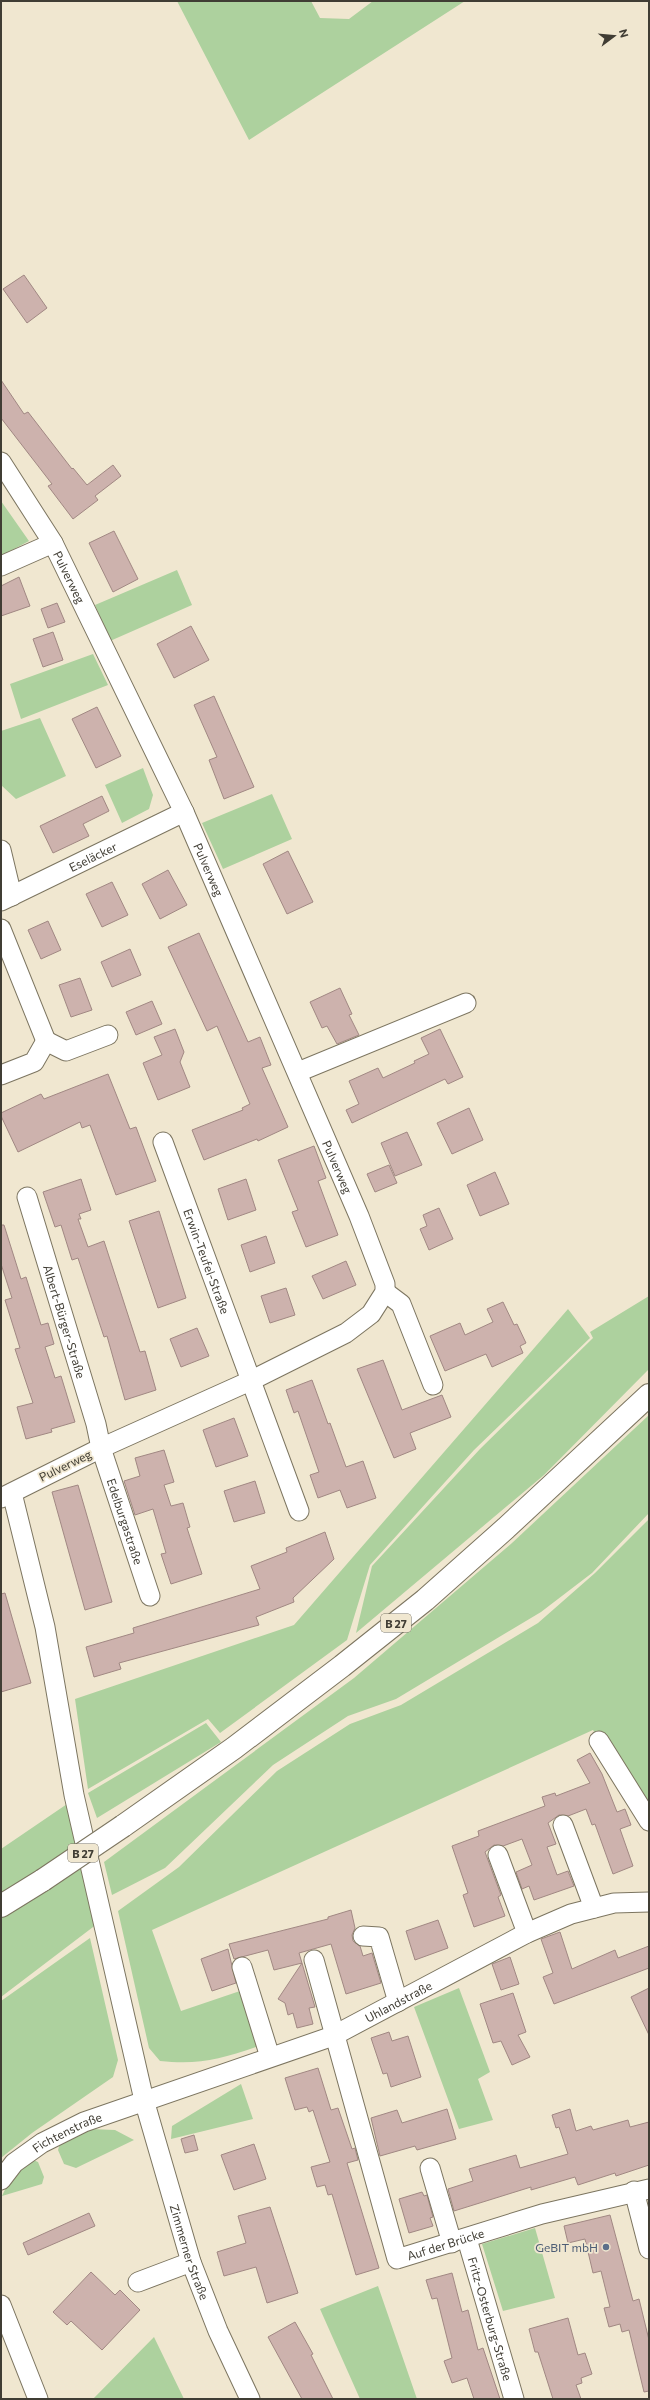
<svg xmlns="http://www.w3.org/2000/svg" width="650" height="2400" viewBox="0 0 650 2400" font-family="Commissioner,sans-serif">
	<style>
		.green { fill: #add19e }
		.building { fill: #cdb2ad; stroke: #a18883 }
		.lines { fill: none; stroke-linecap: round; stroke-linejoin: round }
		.minor-casing { stroke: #7c7560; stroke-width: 21 }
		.major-casing { stroke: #7c7560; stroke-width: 24 }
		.minor { stroke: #fff; stroke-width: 19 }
		.major { stroke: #fff; stroke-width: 22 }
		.major-bridge-casing { stroke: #7c7560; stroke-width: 24; stroke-linecap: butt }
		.major-bridge { stroke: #fff; stroke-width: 22 }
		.service-dot { fill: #5c6f8a; stroke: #f0e7d0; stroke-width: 1.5 }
		.labels { text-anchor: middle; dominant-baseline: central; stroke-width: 3.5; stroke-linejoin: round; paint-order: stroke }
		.shield { fill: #f0e7d0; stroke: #757063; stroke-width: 1 }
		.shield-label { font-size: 11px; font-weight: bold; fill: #403d34 }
		.street-label { font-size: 12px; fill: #403d34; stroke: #f0e7d0 }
		.service-label { font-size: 12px; fill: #4e5e75; stroke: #f0e7d0; text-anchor: end }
	</style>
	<rect width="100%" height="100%" fill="#f0e7d0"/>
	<path class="green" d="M 177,1 L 311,1 L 320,18 L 349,19 L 373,1 L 465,1 L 249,140 Z
		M 1,501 L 29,541 L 1,556 Z
		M 177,570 L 192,605 L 110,641 L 95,605 Z
		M 93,654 L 108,685 L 21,719 L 10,684 Z
		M 40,718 L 66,776 L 16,799 L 1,785 L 1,731 Z
		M 143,768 L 153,795 L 149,809 L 122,823 L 105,785 Z
		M 272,794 L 292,839 L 223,869 L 202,823 Z
		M 649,1296 L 649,1369 L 544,1475 L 356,1633 L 372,1566 L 480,1449 L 593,1338 L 590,1332 Z
		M 568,1309 L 590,1338 L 474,1450 L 370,1565 L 347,1640 L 220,1733 L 208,1719 L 88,1789 L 75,1699 L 294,1625 Z
		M 649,1415 L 649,1513 L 592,1573 L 541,1612 L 396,1699 L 348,1716 L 273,1765 L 165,1868 L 112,1895 L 104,1862 L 354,1678 L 512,1543 Z
		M 649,1519 L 649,1815 L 593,1730 L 152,1930 L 181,2011 L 240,1991 L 259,2046 C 221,2059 200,2065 160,2061 L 149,2048 L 118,1911 L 179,1867 L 277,1771 L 350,1724 L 401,1705 L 538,1623 L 595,1573 Z
		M 206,1723 L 221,1742 L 97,1818 L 88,1793 Z
		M 70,1802 L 80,1849 L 1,1899 L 1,1849 Z
		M 83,1860 L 97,1924 L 1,1997 L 1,1913 Z
		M 90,1938 L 118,2060 L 113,2077 L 32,2133 L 1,2158 L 1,2001 Z
		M 459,1988 L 490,2072 L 478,2079 L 493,2120 L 459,2129 L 414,2007 Z
		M 241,2084 L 253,2119 L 171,2139 L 172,2126 Z
		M 90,2129 L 115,2130 L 134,2140 L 76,2168 L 64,2164 L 58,2150 L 61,2140 Z
		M 31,2159 L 38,2162 L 44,2177 L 42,2184 L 2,2196 L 10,2179 Z
		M 535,2228 L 555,2298 L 503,2311 L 482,2244 Z
		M 378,2286 L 417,2399 L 360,2399 L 320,2309 Z
		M 154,2337 L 184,2399 L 93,2399 Z"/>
	<path class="building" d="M 24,275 L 47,308 L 27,323 L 3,289 Z
		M 1,380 L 24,414 L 28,412 L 72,469 L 73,468 L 87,485 L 113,465 L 121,476 L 95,496 L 98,500 L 73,519 L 48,486 L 52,484 L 1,418 Z
		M 114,531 L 138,579 L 113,592 L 89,543 Z
		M 19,577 L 30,606 L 1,616 L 1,586 Z
		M 57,603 L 65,622 L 48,628 L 41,609 Z
		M 191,626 L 209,660 L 174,678 L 157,644 Z
		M 53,632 L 63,660 L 43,667 L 33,639 Z
		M 214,696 L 254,787 L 224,799 L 209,760 L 217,757 L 194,705 Z
		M 97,707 L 121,756 L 96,768 L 72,719 Z
		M 102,796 L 109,811 L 83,824 L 89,836 L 53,853 L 40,826 Z
		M 288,851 L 313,902 L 287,914 L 263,864 Z
		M 168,870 L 187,905 L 160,919 L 142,884 Z
		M 112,882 L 128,915 L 102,927 L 86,894 Z
		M 48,921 L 61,950 L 41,959 L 28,930 Z
		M 199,933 L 248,1042 L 260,1037 L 271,1065 L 262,1068 L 288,1127 L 258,1141 L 257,1139 L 204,1160 L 192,1130 L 243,1110 L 242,1108 L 250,1104 L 217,1026 L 207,1031 L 168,947 Z
		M 130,949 L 141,975 L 112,987 L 101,962 Z
		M 80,978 L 92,1010 L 71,1017 L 59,985 Z
		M 340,988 L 352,1014 L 349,1015 L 359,1035 L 337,1044 L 327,1026 L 322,1028 L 310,1002 Z
		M 152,1001 L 162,1024 L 136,1035 L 126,1012 Z
		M 175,1029 L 184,1052 L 180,1062 L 190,1087 L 158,1100 L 143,1063 L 162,1055 L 154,1037 Z
		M 440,1029 L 463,1077 L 448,1084 L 445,1079 L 352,1123 L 346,1110 L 359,1104 L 349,1081 L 378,1068 L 383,1078 L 415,1063 L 414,1061 L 429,1054 L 421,1038 Z
		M 108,1074 L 130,1129 L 136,1127 L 156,1181 L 116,1195 L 90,1125 L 82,1128 L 80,1122 L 18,1152 L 1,1116 L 1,1113 L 41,1094 L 44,1099 Z
		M 469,1108 L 483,1140 L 452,1154 L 437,1123 Z
		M 407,1132 L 422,1165 L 395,1176 L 381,1143 Z
		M 314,1146 L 326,1178 L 318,1181 L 338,1235 L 306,1247 L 292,1212 L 298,1210 L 278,1160 Z
		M 389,1165 L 397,1183 L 375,1192 L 367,1174 Z
		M 495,1172 L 509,1204 L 480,1216 L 467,1185 Z
		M 81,1179 L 91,1210 L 79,1214 L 81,1219 L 78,1219 L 88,1247 L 104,1241 L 140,1352 L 145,1351 L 156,1390 L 125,1400 L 107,1336 L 104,1337 L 78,1258 L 72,1260 L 61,1225 L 55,1227 L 43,1192 Z
		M 246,1179 L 256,1210 L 228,1220 L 218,1189 Z
		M 439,1208 L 453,1239 L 429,1250 L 420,1229 L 427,1226 L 423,1215 Z
		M 159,1211 L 186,1298 L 158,1308 L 129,1221 Z
		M 1,1225 L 4,1225 L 21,1279 L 26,1277 L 41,1325 L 48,1323 L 54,1344 L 45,1347 L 55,1378 L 61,1376 L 75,1422 L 51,1429 L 52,1432 L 26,1439 L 17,1407 L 33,1403 L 15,1349 L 20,1348 L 5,1300 L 12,1298 L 1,1264 Z
		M 266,1236 L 275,1263 L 250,1272 L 241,1245 Z
		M 346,1261 L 356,1285 L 323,1299 L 312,1276 Z
		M 286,1288 L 295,1315 L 270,1323 L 261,1296 Z
		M 503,1302 L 514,1325 L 517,1324 L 526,1343 L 520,1346 L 523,1353 L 492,1367 L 486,1354 L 445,1371 L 430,1336 L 460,1323 L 465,1335 L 493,1322 L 487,1309 Z
		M 197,1328 L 209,1356 L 181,1367 L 170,1339 Z
		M 383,1360 L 402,1410 L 442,1395 L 451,1417 L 410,1433 L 416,1449 L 394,1458 L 357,1369 Z
		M 312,1380 L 328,1424 L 330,1423 L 346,1467 L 363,1461 L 376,1498 L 347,1508 L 340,1490 L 318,1498 L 310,1475 L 319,1472 L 298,1411 L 294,1413 L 286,1390 Z
		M 234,1418 L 248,1456 L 216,1467 L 203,1430 Z
		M 164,1450 L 174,1482 L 164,1485 L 171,1506 L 183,1503 L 190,1527 L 187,1528 L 202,1574 L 171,1584 L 161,1554 L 166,1553 L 153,1509 L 135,1515 L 124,1481 L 140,1476 L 135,1458 Z
		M 255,1481 L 265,1513 L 234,1522 L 224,1491 Z
		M 78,1485 L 112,1602 L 85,1610 L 52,1492 Z
		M 325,1532 L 334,1559 L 293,1598 L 294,1602 L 256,1617 L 259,1625 L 119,1663 L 121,1669 L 94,1677 L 86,1647 L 134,1633 L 133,1628 L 260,1589 L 251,1566 L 287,1552 L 286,1548 Z
		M 5,1593 L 31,1683 L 1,1692 L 1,1594 Z
		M 590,1753 L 602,1774 L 617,1812 L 625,1809 L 631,1825 L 620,1829 L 633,1866 L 613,1874 L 595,1824 L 592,1825 L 586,1809 L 568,1816 L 559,1815 L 548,1823 L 556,1844 L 547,1847 L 557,1875 L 568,1871 L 574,1886 L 534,1900 L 529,1886 L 522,1889 L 516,1872 L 532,1865 L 522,1839 L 503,1846 L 494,1845 L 485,1852 L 501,1895 L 498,1897 L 505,1916 L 474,1927 L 463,1895 L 468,1893 L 452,1846 L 479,1836 L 478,1831 L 545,1806 L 542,1797 L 555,1793 L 556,1796 L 590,1783 L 577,1760 Z
		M 351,1910 L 355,1928 L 352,1935 L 353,1941 L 360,1946 L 363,1956 L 372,1953 L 381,1983 L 346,1994 L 331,1944 L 299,1953 L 315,2007 L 309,2008 L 313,2024 L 297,2028 L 293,2013 L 288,2015 L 285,2003 L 278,1999 L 302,1963 L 274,1970 L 268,1950 L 234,1959 L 229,1944 L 328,1919 L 328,1917 Z
		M 438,1920 L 448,1948 L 415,1960 L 406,1931 Z
		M 560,1932 L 572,1969 L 615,1950 L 618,1958 L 649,1946 L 649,1968 L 554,2004 L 543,1977 L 553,1973 L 541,1939 Z
		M 228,1949 L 236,1983 L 212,1991 L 201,1959 Z
		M 510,1957 L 519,1984 L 501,1990 L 492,1964 Z
		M 649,1988 L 649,2035 L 631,1997 Z
		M 513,1993 L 526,2032 L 518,2035 L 530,2057 L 512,2065 L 501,2041 L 493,2043 L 480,2004 Z
		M 389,2032 L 392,2041 L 408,2036 L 421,2077 L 391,2087 L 387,2073 L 383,2074 L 371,2038 Z
		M 318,2068 L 331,2110 L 338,2108 L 352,2149 L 355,2148 L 358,2160 L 347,2163 L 379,2268 L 356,2275 L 332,2194 L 328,2195 L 325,2185 L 317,2187 L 311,2167 L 330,2162 L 313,2110 L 309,2112 L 307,2107 L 295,2110 L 285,2078 Z
		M 447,2109 L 456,2139 L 417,2150 L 415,2146 L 380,2156 L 371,2118 L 397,2110 L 402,2123 Z
		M 570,2109 L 576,2131 L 591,2126 L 593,2130 L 628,2120 L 630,2127 L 649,2122 L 649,2165 L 616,2176 L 615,2173 L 578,2185 L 575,2177 L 531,2190 L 531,2187 L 454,2211 L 448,2189 L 473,2181 L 469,2169 L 516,2155 L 520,2168 L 568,2154 L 559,2127 L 556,2128 L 552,2115 Z
		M 194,2135 L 198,2150 L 185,2153 L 181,2139 Z
		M 254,2144 L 266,2179 L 234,2190 L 221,2155 Z
		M 422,2192 L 424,2196 L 427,2195 L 433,2217 L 430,2218 L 433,2226 L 409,2233 L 399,2199 Z
		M 270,2207 L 298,2293 L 267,2303 L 256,2267 L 224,2276 L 217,2252 L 246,2243 L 238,2216 Z
		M 89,2213 L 95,2226 L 28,2255 L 23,2243 Z
		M 610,2215 L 633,2301 L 639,2299 L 649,2340 L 649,2391 L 644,2392 L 629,2330 L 622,2332 L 620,2324 L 609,2327 L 604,2308 L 610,2307 L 601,2271 L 593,2273 L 585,2239 L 568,2243 L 564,2226 Z
		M 91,2272 L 115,2295 L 120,2290 L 140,2310 L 102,2350 L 71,2321 L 67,2325 L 53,2312 Z
		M 452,2273 L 462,2312 L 468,2310 L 478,2350 L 483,2348 L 500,2399 L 474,2399 L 467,2378 L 452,2383 L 444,2361 L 452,2358 L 437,2298 L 432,2299 L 426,2280 Z
		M 568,2318 L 578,2355 L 585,2353 L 592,2374 L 581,2378 L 582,2383 L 576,2385 L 581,2399 L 553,2399 L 538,2352 L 535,2352 L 529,2329 Z
		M 295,2322 L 313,2354 L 311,2355 L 333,2399 L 302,2399 L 268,2337 Z"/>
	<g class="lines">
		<defs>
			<g id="minor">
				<path id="s1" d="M 1,462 L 53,543 L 184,812 L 359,1216 L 385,1284 L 385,1292 L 371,1314 L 346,1333 L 250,1381 L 101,1448 L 1,1498"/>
				<path d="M 1,566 L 53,543"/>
				<path d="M 1,850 L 12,896"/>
				<path id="s2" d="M 1,901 L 184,812"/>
				<path d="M 1,929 L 46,1041"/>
				<path d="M 46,1041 L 66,1051 L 108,1035"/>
				<path d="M 298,1072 L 466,1003"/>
				<path d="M 1,1075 L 34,1062 L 46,1041"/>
				<path id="s3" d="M 163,1142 L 299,1511"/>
				<path id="s4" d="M 27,1197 L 96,1424 L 101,1448 L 150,1596"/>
				<path d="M 385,1292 L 401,1304 L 433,1385"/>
				<path id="s5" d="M 12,1493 L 45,1627 L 74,1795 L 144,2100 L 191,2262 L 218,2331 L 250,2399"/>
				<path d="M 599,1741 L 649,1821"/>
				<path d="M 563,1825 L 594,1908"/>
				<path d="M 498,1855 L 527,1933"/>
				<path d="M 363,1936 L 379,1937 L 398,2002"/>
				<path id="s6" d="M 314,1960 L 397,2259 L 542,2214 L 649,2189"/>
				<path d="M 242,1967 L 270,2057"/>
				<path d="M 430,2168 L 452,2243"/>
				<path id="s7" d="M 1,2180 L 14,2163 L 42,2143 L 84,2122 L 333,2036 L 527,1933 L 571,1914 L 614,1903 L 649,1902"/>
				<path d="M 634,2191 L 649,2249"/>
				<path id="s8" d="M 467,2239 L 514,2399"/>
				<path d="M 138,2282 L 191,2262"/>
				<path d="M 1,2305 L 38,2399"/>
			</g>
			<path id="major" d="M 123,1826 L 234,1748 L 342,1666 L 425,1600 L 506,1528 L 649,1395
				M 1,1906 L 43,1880"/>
		</defs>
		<use href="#minor" class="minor-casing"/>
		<use href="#major" class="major-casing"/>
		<use href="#minor" class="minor"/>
		<use href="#major" class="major"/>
		<defs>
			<path id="major-bridge" d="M 43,1880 L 123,1826"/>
		</defs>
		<use href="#major-bridge" class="major-bridge-casing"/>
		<use href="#major-bridge" class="major-bridge"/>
	</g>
	<circle class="service-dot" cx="606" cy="2247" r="4"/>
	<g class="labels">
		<g class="shield">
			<rect x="381" y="1614" width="30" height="18" rx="3"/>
			<rect x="68" y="1844" width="30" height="18" rx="3"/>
		</g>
		<g class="shield-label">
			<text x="396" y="1623">B 27</text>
			<text x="83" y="1853">B 27</text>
		</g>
		<g class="street-label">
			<text stroke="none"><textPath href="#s1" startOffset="134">Pulverweg</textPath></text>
			<text stroke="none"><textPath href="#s2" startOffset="102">Eseläcker</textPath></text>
			<text stroke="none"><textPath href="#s1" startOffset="458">Pulverweg</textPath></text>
			<text stroke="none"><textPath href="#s1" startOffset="782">Pulverweg</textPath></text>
			<text stroke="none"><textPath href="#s3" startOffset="127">Erwin-Teufel-Straße</textPath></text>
			<text stroke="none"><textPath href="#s4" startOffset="130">Albert-Bürger-Straße</textPath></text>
			<text transform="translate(65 1465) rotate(-26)">Pulverweg</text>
			<text stroke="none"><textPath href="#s4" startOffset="339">Edelburgastraße</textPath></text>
			<text stroke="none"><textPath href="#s7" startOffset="440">Uhlandstraße</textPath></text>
			<text stroke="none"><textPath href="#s7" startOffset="83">Fichtenstraße</textPath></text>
			<text stroke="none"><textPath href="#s6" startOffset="361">Auf der Brücke</textPath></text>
			<text stroke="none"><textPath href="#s5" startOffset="780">Zimmerner Straße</textPath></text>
			<text stroke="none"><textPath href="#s8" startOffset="83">Fritz-Osterburg-Straße</textPath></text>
		</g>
		<g class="service-label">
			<text x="598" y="2247">GeBIT mbH</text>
		</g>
	</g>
	<rect width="650" height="2400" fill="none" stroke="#403d34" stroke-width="4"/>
	<g transform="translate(614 36) rotate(74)" stroke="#f0e7d0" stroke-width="3" paint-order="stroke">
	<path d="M0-3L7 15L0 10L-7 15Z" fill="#403d34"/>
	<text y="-6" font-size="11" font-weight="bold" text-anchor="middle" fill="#403d34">N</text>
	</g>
</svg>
